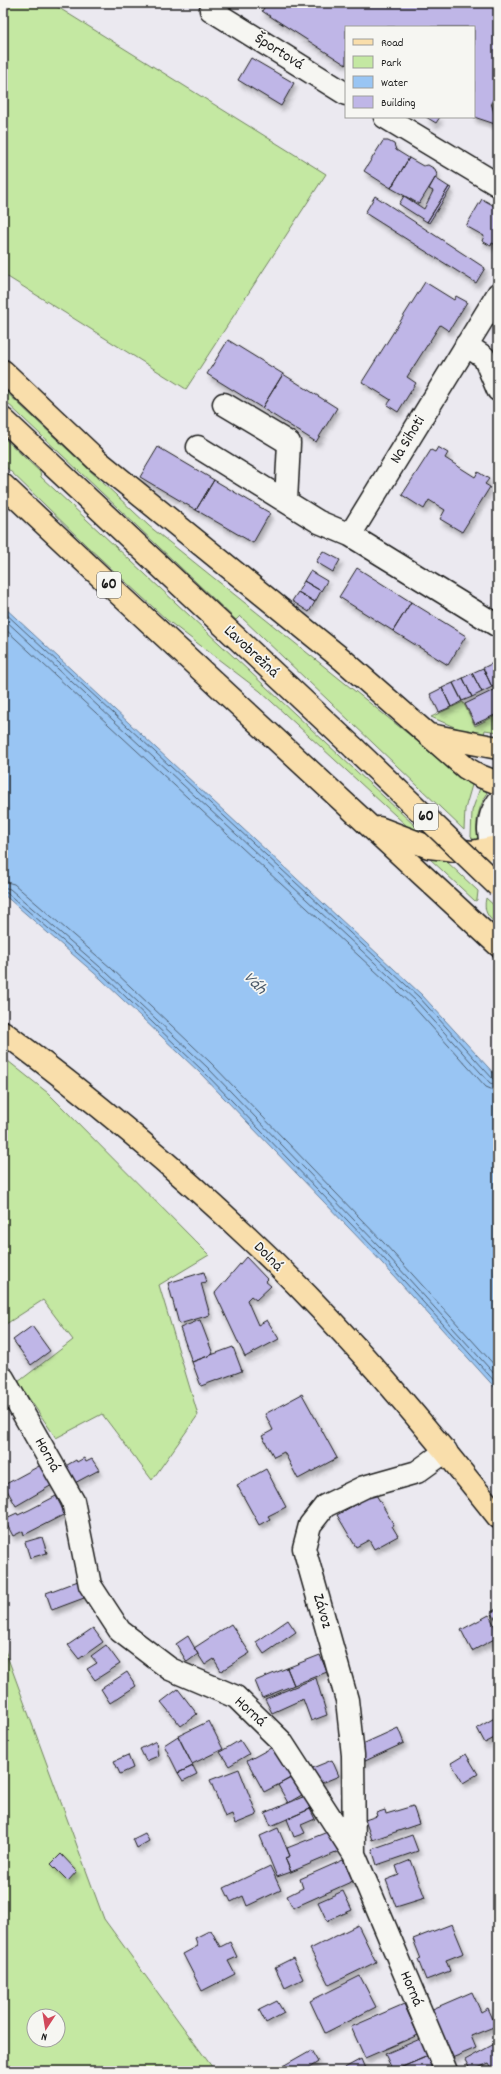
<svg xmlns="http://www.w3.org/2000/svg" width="501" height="2074" viewBox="0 0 501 2074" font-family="Dekko,sans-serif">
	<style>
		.green { fill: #c4e8a2; stroke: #70825f; fill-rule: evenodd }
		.water { fill: #99c5f3; stroke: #67819d }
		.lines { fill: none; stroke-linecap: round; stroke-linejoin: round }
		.shore { stroke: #4e6072; stroke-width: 1 }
		.building { fill: #bfb6e7; stroke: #1c1c1c; filter: url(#shadow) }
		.minor-casing { stroke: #1c1c1c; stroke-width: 25 }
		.major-casing { stroke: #1c1c1c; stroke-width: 25 }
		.minor { stroke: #f6f6f2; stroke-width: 22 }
		.major { stroke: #f9deab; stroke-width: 22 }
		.major-bridge-casing { stroke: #1c1c1c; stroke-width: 25; stroke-linecap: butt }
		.major-bridge { stroke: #f9deab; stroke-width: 22 }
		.labels { text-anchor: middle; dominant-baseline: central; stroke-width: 3.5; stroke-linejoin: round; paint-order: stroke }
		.shield { fill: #f6f6f2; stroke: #5d5d5c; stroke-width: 1 }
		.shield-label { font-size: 15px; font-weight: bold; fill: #1c1c1c }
		.street-label { font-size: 16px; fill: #1c1c1c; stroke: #f6f6f2 }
		.water-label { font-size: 17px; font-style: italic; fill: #485767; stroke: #f6f6f2 }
	</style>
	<defs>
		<filter id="shadow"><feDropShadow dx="2.5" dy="4.5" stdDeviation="2" flood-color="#0004"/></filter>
	</defs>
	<rect width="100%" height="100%" fill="#ebe9f0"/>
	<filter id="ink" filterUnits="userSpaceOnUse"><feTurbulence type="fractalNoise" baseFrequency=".025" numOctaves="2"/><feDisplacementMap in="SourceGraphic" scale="8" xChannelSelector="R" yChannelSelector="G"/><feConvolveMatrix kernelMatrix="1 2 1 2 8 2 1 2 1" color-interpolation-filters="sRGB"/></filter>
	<g filter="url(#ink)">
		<path class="green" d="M 3,3 L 51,3 L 326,174 L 186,389 L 3,274 Z
			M 3,389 L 149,526 L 472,785 L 465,809 L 464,830 L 240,616 L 236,620 L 3,399 Z
			M 3,437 L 40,472 L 41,477 L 444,853 L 420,838 L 260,691 L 167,620 L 88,547 L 3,464 Z
			M 463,702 L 475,726 L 495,716 L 498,721 L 498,732 L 485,730 L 484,735 L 466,732 L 431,717 Z
			M 480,788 L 486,791 L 487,794 C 477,809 474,827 479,844 L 471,837 L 472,811 Z
			M 431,856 L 445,860 L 478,891 L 477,900 L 475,901 L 429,858 Z
			M 486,898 L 498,909 L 498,926 C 488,917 483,912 486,898 Z
			M 3,1057 L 48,1093 L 209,1255 L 159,1285 L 198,1415 L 152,1480 L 102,1414 L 56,1438 L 18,1382 L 73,1340 L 43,1300 L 3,1326 Z
			M 3,1645 L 104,1919 L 215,2071 L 3,2071 ZM 34,2016 L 58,2016 L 58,2040 L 34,2040 Z"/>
		<path class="water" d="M 3,606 L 422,995 L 498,1078 L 498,1391 L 373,1253 L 200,1073 L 101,979 L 3,894 Z"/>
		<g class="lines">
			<path class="shore" d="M 3,611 L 419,997 L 493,1079 L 498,1081
				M 3,618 L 416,1001 L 490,1083 L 498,1086
				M 3,627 L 412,1005 L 486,1087 L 498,1092
				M 3,881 L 14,884 L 111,968 L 211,1063 L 384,1243 L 498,1369
				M 3,887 L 10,889 L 107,973 L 207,1067 L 380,1247 L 498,1378
				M 3,892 L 7,893 L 104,976 L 203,1071 L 376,1250 L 498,1385"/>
		</g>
		<path class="building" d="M 267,3 L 498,3 L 498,91 L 491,103 L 498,125 L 474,117 L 474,27 L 346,27 L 346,65 L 262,11 Z
			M 251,58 L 294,83 L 281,106 L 238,80 Z
			M 426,117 L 440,117 L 436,123 Z
			M 383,141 L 388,141 L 394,144 L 396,150 L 409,158 L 391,188 L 364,171 Z
			M 409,158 L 423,166 L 428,165 L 435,169 L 437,175 L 419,204 L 391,188 Z
			M 435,178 L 449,187 L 427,222 L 399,204 L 404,196 L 424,209 L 433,191 L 429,189 Z
			M 449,187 L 451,188 L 429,223 L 427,222 Z
			M 375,196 L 485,268 L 476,283 L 365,213 Z
			M 482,199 L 498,208 L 498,246 L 492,243 L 491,246 L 482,241 L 484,236 L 466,226 Z
			M 425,282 L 454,300 L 456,296 L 467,302 L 449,331 L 440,325 L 407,377 L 416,383 L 398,412 L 387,405 L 391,400 L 362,382 Z
			M 228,340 L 283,374 L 262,408 L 207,374 Z
			M 283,374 L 337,408 L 316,442 L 262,408 Z
			M 158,447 L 214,480 L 196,510 L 140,477 Z
			M 438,447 L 448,453 L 445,458 L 475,477 L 478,472 L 489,479 L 485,484 L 490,487 L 462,532 L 440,519 L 445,510 L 429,500 L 424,509 L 402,495 L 431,450 L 435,452 Z
			M 214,480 L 270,513 L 253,543 L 196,510 Z
			M 323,551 L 340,560 L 333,572 L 316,562 Z
			M 357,568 L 411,602 L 393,631 L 339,597 Z
			M 310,571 L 327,581 L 321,591 L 304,581 Z
			M 304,581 L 321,591 L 315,602 L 298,592 Z
			M 298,592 L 315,602 L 309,612 L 292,601 Z
			M 411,602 L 466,636 L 448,665 L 393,631 Z
			M 493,663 L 498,674 L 498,684 L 492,687 L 483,668 Z
			M 483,668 L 492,687 L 482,692 L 472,673 Z
			M 472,673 L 482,692 L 472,697 L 463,678 Z
			M 463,678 L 472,697 L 462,701 L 453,683 Z
			M 453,683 L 462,701 L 451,707 L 442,688 Z
			M 442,688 L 451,707 L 439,712 L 430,694 Z
			M 498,688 L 498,720 L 495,715 L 475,724 L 465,704 Z
			M 246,1257 L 267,1279 L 265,1281 L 271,1286 L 256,1300 L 251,1296 L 247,1300 L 258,1325 L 267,1320 L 279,1339 L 245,1357 L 215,1293 Z
			M 204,1272 L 207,1282 L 201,1283 L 210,1315 L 179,1324 L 168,1283 Z
			M 200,1320 L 213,1354 L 192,1362 L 180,1328 Z
			M 32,1326 L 50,1351 L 31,1365 L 13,1340 Z
			M 233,1347 L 242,1371 L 201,1386 L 192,1362 Z
			M 302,1394 L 337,1458 L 298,1479 L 284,1452 L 274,1457 L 262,1436 L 273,1430 L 265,1414 Z
			M 84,1458 L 86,1462 L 92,1459 L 99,1470 L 71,1485 L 62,1468 L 76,1460 L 77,1462 Z
			M 41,1465 L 52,1485 L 16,1506 L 4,1485 Z
			M 266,1469 L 286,1507 L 268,1516 L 270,1519 L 259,1525 L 237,1485 Z
			M 375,1493 L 394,1525 L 392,1526 L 398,1536 L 374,1549 L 369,1540 L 356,1547 L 337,1515 Z
			M 56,1496 L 65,1514 L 24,1535 L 23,1531 L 13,1536 L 4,1519 L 17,1513 L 18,1515 L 29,1510 Z
			M 42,1537 L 47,1553 L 30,1558 L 25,1542 Z
			M 78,1581 L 84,1598 L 52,1610 L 46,1593 Z
			M 498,1608 L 498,1623 L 491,1612 Z
			M 489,1615 L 498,1632 L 498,1637 L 472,1651 L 461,1630 Z
			M 288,1620 L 296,1632 L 264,1654 L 256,1642 Z
			M 231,1624 L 250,1653 L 221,1671 L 214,1659 L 205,1665 L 194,1648 Z
			M 93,1628 L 103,1642 L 79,1659 L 68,1645 Z
			M 188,1636 L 198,1654 L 187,1662 L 176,1644 Z
			M 106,1645 L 120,1664 L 95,1680 L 87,1669 L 97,1663 L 91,1656 Z
			M 320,1655 L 327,1672 L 294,1685 L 287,1668 Z
			M 287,1668 L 294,1685 L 262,1698 L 255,1681 Z
			M 127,1672 L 136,1686 L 110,1703 L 101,1689 Z
			M 316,1678 L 327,1715 L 311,1721 L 303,1699 L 272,1713 L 265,1699 Z
			M 178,1689 L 197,1714 L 181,1726 L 161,1702 Z
			M 498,1716 L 498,1736 L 485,1743 L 477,1728 Z
			M 209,1721 L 223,1749 L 192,1764 L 178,1736 Z
			M 398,1728 L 404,1743 L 363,1762 L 356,1747 Z
			M 178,1736 L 193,1766 L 178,1773 L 164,1745 Z
			M 240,1740 L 249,1754 L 229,1766 L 220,1752 Z
			M 156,1741 L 158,1756 L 146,1761 L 140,1749 Z
			M 280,1743 L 297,1775 L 264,1792 L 247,1761 Z
			M 466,1754 L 478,1774 L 463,1783 L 451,1763 Z
			M 128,1755 L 133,1768 L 120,1774 L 114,1761 Z
			M 332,1760 L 339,1776 L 317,1785 L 310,1769 Z
			M 193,1766 L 197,1774 L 183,1781 L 178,1773 Z
			M 239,1769 L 257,1815 L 235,1824 L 232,1814 L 225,1817 L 210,1780 Z
			M 297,1774 L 307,1792 L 288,1803 L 278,1785 Z
			M 305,1796 L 310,1809 L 271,1826 L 265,1813 Z
			M 413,1806 L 419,1824 L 372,1840 L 365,1820 L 377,1816 L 376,1813 L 385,1810 L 386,1814 Z
			M 310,1809 L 315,1819 L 301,1825 L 305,1833 L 294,1837 L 287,1819 Z
			M 278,1828 L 290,1856 L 285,1858 L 291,1872 L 277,1877 L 260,1836 Z
			M 330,1831 L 338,1852 L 291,1872 L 285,1858 L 290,1856 L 287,1848 Z
			M 145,1833 L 149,1841 L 137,1848 L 133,1839 Z
			M 412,1835 L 418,1851 L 377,1865 L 372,1849 Z
			M 61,1854 L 77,1871 L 68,1881 L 51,1864 Z
			M 343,1860 L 353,1881 L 293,1908 L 287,1896 L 303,1888 L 300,1879 Z
			M 411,1860 L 425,1898 L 396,1907 L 386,1880 L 399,1875 L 396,1866 Z
			M 270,1866 L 281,1890 L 247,1906 L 243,1896 L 231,1902 L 224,1888 Z
			M 343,1891 L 352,1910 L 327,1921 L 318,1902 Z
			M 452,1924 L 464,1953 L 446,1960 L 450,1971 L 426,1980 L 418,1960 L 421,1959 L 413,1939 Z
			M 358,1925 L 376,1962 L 329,1985 L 310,1949 Z
			M 211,1930 L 220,1947 L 230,1942 L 237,1957 L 228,1961 L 235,1974 L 202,1991 L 183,1954 L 198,1946 L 195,1938 Z
			M 293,1958 L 303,1979 L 285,1988 L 275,1967 Z
			M 360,1976 L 376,2007 L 325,2033 L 310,2001 Z
			M 472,1992 L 481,2012 L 488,2008 L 496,2026 L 471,2036 L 476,2048 L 452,2058 L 428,2011 Z
			M 277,2001 L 284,2013 L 266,2023 L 259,2010 Z
			M 404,2004 L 418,2035 L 365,2058 L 351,2027 Z
			M 420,2039 L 428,2056 L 393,2071 L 385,2054 Z
			M 498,2042 L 498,2071 L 494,2071 L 489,2063 L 471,2071 L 465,2060 Z
			M 311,2050 L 318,2062 L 306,2070 L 307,2071 L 283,2071 L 281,2067 Z
			M 428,2056 L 434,2071 L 393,2071 Z
			M 361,2059 L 366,2071 L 339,2071 Z"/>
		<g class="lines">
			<defs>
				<path id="minor" d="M 211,10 L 346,94
					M 385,117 L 498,185
					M 466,345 L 484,357 L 498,390
					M 224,404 L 289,443 L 286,501
					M 198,447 L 319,522 L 350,535 L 498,626
					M 350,535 L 498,294
					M 498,802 C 485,820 487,840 498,858
					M 3,1378 L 73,1501 L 90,1585 L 120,1631 L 170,1669 L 236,1697 L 281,1741 L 354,1854 L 446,2071
					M 354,1854 L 353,1755 L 347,1700 L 304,1548 L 310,1525 L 325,1506 L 364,1487 L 417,1472 L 446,1451"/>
				<path id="major" d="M 3,371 L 98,461 L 343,660 L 466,768 L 480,776 L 498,783
					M 3,419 L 354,748
					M 3,485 L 120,595 L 498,945
					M 430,735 L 498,748
					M 379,828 L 429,847 L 472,852 L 492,848
					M 3,1032 C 89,1096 171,1164 249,1238 C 340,1323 421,1420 498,1517"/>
			</defs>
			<use href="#minor" class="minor-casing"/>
			<use href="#major" class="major-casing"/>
			<use href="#minor" class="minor"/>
			<use href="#major" class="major"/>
			<defs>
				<path id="major-bridge" d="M 354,748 L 498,886"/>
			</defs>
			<use href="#major-bridge" class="major-bridge-casing"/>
			<use href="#major-bridge" class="major-bridge"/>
		</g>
	</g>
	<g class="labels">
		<g class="shield">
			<rect x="97" y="572" width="24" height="26" rx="3"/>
			<rect x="414" y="804" width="24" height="26" rx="3"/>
		</g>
		<g class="shield-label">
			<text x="109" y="585">60</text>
			<text x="426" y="817">60</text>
		</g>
		<g class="street-label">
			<text transform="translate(279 52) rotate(32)">Športová</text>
			<text transform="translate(408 440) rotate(-59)">Na Sihoti</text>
			<text transform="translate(251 652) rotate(43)">Ľavobrežná</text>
			<text transform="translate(268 1257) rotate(46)">Dolná</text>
			<text transform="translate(47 1455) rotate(61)">Horná</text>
			<text transform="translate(322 1611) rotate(74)">Závoz</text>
			<text transform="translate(250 1712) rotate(42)">Horná</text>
			<text transform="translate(411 1989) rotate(67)">Horná</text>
		</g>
		<g class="water-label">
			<text transform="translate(254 984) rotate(45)">Váh</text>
		</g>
	</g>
	<rect width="501" height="2074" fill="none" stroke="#f6f6f2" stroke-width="16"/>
	<rect x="8" y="8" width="485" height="2058" fill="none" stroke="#1c1c1c" stroke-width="1.5" filter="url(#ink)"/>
	<rect x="345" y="26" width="130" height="92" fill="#f6f6f2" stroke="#9f9f9c"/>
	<rect x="353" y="39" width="20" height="6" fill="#f9deab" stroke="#9f9f9c"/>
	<text x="381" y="46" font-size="12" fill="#1c1c1c">Road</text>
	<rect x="353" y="56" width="20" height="12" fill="#c4e8a2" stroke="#9f9f9c"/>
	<text x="381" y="66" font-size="12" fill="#1c1c1c">Park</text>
	<rect x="353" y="76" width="20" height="12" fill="#99c5f3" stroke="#9f9f9c"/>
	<text x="381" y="86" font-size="12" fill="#1c1c1c">Water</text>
	<rect x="353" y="96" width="20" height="12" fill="#bfb6e7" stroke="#9f9f9c"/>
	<text x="381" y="106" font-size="12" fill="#1c1c1c">Building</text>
	<g transform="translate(46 2028) rotate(192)"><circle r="19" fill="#f6f6f2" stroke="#9f9f9c"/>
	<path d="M0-3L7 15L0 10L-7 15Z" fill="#d1495b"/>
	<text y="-6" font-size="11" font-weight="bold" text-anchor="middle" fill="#1c1c1c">N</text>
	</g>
</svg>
